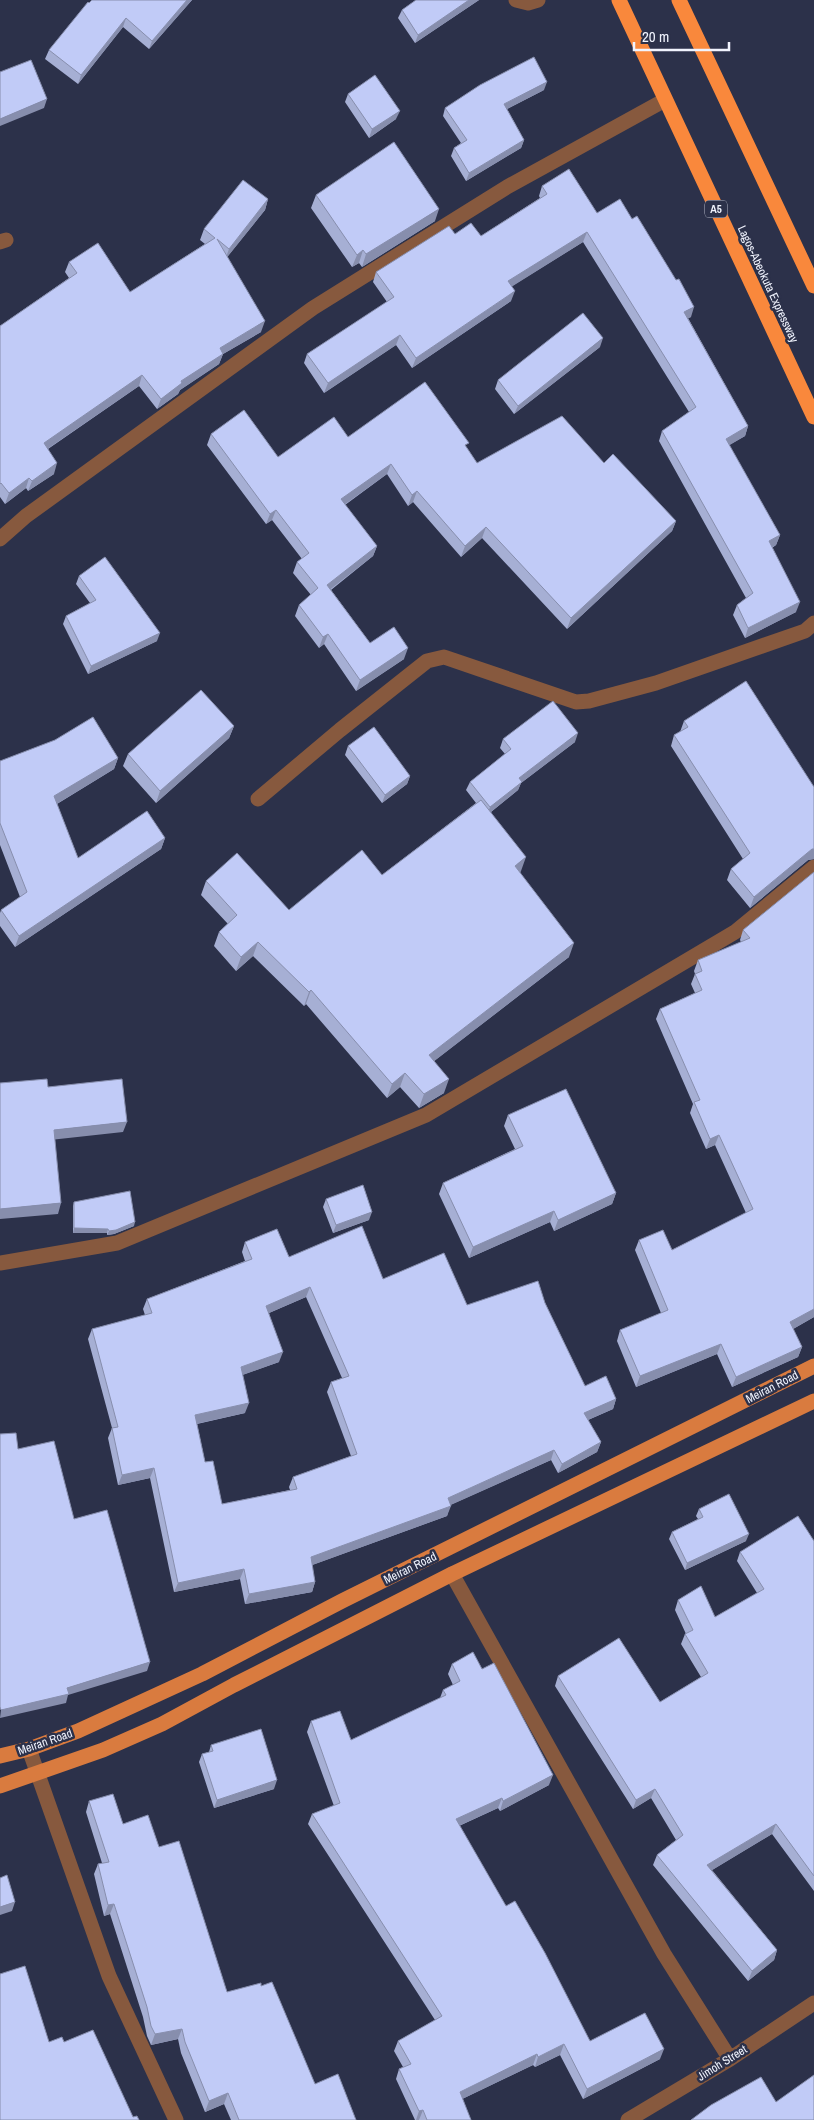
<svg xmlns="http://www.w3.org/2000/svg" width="814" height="2120" viewBox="0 0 814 2120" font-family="'Archivo Narrow',sans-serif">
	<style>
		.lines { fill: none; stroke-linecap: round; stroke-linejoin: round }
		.minor { stroke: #87593e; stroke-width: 15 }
		.major { stroke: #d97b3f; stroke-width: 15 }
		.highway { stroke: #f9883c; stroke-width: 15 }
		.wall { fill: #a6afd4; fill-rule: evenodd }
		.shaded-wall { fill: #878ead }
		.building { fill: #c1cbf7; stroke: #878ead; fill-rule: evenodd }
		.labels { text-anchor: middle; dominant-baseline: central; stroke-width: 5; stroke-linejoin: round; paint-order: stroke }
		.shield { fill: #2c314a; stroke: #b6bac8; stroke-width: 1 }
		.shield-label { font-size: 11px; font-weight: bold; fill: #f1f4fe }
		.street-label { font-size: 12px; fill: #f1f4fe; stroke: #2c314a }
	</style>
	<rect width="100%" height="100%" fill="#2c314a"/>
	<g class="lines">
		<path class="minor" d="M 516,0 L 528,3 L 538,0
			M 0,242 L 6,240
			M 0,539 L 26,516 L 313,308 L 507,187 L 665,100
			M 258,799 L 340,730 L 427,661 L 444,657 L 576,702 L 589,701 L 656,683 L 805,631 L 814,623
			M 0,1263 L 117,1243 L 426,1115 L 735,932 L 814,867
			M 452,1574 L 664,1954 L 730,2059
			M 29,1749 L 109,1976 L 176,2120
			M 628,2120 L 730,2059 L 814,2003"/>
		<path class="major" d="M 0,1756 L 29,1749 L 78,1731 L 202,1674 L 342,1601 L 814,1366
			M 0,1786 L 103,1750 L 162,1724 L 234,1685 L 452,1574 L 814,1401"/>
		<path class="highway" d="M 619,0 L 814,417
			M 679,0 L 814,286"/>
	</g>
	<path class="wall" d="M 192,0 L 149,49 L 123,27 L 78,84 L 45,59 L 49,50 L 89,3 Z
		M 416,0 L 479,0 L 415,43 L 398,18 L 402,10 Z
		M 544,90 L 507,109 L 524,140 L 521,148 L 466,181 L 451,156 L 454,148 L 461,143 L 443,116 L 445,108 Z
		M 348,94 L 396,119 L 369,138 L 345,102 Z
		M 542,186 L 597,213 L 691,317 L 688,318 L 748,426 L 745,436 L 729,445 L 780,535 L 776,545 L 772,548 L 796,612 L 745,638 L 733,615 L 737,605 L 746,598 L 659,441 L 662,431 L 689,412 L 583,242 L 512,286 L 511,301 L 412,368 L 396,345 L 324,393 L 304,363 L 307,354 L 387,302 L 373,282 L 376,272 L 455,234 L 481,236 L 540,198 L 539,196 Z
		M 316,195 L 435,221 L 362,267 L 359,263 L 352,267 L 311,208 Z
		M 268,199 L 265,210 L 227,257 L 261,332 L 223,354 L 219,364 L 180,390 L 178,394 L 157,409 L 139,386 L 48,449 L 54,474 L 28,491 L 26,488 L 5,504 L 0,497 L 0,326 L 69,278 L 65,272 L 69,262 L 130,292 L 205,244 L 200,240 L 204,229 Z
		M 600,347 L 514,414 L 495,389 L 498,380 Z
		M 211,434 L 278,457 L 348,437 L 467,448 L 477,463 L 604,463 L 676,521 L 672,531 L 567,629 L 482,538 L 461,557 L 413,502 L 408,506 L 387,474 L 345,505 L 377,546 L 373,556 L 331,590 L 370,643 L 404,659 L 356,691 L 324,644 L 319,648 L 295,616 L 299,605 L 311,595 L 293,573 L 297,562 L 302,559 L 272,520 L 266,524 L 207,445 Z
		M 79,576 L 157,641 L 88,674 L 63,624 L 66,616 L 90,603 L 76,584 Z
		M 684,721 L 814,787 L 814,859 L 808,860 L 750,908 L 727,880 L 731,869 L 743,859 L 671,746 L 674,735 L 680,732 Z
		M 234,726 L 229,738 L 156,803 L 123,766 L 128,754 Z
		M 503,739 L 575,742 L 521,783 L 518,790 L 491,812 L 521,871 L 520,872 L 569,957 L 434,1061 L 444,1093 L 419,1108 L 400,1087 L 387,1098 L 306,1004 L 304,1006 L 253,956 L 236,971 L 214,946 L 219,932 L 228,924 L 201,895 L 206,881 L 289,910 L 382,875 L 476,803 L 466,790 L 470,782 L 505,754 L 500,748 Z
		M 348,746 L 410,776 L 407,784 L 382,803 L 345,755 Z
		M 118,758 L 114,769 L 57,804 L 78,858 L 165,838 L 161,849 L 15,947 L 0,926 L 0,913 L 1,910 L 20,897 L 0,845 L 0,761 Z
		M 814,872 L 814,1317 L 793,1329 L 802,1347 L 798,1357 L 732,1387 L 717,1354 L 636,1387 L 617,1341 L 620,1330 L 661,1313 L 635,1250 L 639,1240 L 672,1250 L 746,1213 L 715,1145 L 706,1149 L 690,1113 L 693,1104 L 656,1019 L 660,1009 L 695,993 L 691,984 L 695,974 L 694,971 L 698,960 L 741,942 L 740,940 L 743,930 Z
		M 508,1115 L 616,1193 L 612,1204 L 554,1231 L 550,1222 L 469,1258 L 439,1194 L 443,1183 L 515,1149 L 504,1126 Z
		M 326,1199 L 369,1220 L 333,1233 L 323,1207 Z
		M 74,1202 L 134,1226 L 114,1234 L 107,1235 L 107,1233 L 73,1233 L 73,1206 Z
		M 245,1242 L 289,1257 L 383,1279 L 467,1305 L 545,1303 L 585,1386 L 616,1399 L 613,1409 L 588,1420 L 601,1442 L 597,1452 L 558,1473 L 551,1460 L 450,1505 L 447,1516 L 312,1565 L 315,1582 L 312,1592 L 245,1604 L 240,1579 L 174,1592 L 150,1478 L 118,1485 L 108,1438 L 112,1428 L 88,1339 L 92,1329 L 145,1315 L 143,1309 L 147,1299 L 245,1261 L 242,1252 ZM 306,1297 L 342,1378 L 331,1382 L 327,1392 L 351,1456 L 293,1477 L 289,1487 L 290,1490 L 222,1504 L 205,1462 L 197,1424 L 245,1413 L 242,1375 L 279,1362 L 269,1313 Z
		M 699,1509 L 746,1541 L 685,1570 L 669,1539 L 672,1532 L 698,1519 L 696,1516 Z
		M 814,1541 L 814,1891 L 772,1834 L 712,1870 L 777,1950 L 774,1960 L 748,1981 L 653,1865 L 657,1855 L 676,1840 L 651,1798 L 633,1809 L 555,1686 L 558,1676 L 660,1702 L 701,1677 L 681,1644 L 685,1634 L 686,1634 L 675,1610 L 678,1600 L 715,1617 L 757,1593 L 737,1561 L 740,1552 Z
		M 452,1664 L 482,1669 L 549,1785 L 500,1811 L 498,1808 L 459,1826 L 506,1906 L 590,2041 L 660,2059 L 583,2099 L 560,2055 L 535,2067 L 533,2065 L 462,2099 L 471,2120 L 415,2120 L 396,2079 L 399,2069 L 403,2067 L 394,2051 L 398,2041 L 435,2020 L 308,1824 L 312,1814 L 334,1806 L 307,1732 L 311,1721 L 351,1740 L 440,1698 L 443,1690 L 453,1685 L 448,1674 Z
		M 211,1745 L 274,1789 L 214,1808 L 199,1762 L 202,1754 L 209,1752 Z
		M 89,1801 L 159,1847 L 227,1992 L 261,1986 L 315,2084 L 356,2120 L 231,2120 L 224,2104 L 205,2112 L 181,2053 L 178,2039 L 151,2045 L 147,2036 L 143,2017 L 110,1914 L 104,1916 L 94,1874 L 98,1864 L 102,1863 L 86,1812 Z"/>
	<path class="shaded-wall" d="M 187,0 L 192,0 L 149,49 L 152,41 Z
		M 469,0 L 479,0 L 415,43 L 418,35 Z
		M 126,18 L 123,27 L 78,84 L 81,75 Z
		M 547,82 L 544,90 L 501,112 L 504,104 Z
		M 47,99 L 44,108 L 0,126 L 0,119 Z
		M 400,111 L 396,119 L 369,138 L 372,129 Z
		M 524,140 L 521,148 L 466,181 L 469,173 Z
		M 268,199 L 265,210 L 225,260 L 229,249 Z
		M 439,209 L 435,221 L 362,267 L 366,254 Z
		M 587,232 L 583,242 L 505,291 L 508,281 Z
		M 363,250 L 359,263 L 352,267 L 357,255 Z
		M 515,291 L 511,301 L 412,368 L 416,358 Z
		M 694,307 L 691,317 L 681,322 L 684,312 Z
		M 265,321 L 261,332 L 223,354 L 219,364 L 180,390 L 178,394 L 157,409 L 161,399 L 220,348 Z
		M 400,335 L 396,345 L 324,393 L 328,383 Z
		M 603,338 L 600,347 L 514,414 L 518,406 Z
		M 142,375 L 139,386 L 40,454 L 44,443 Z
		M 748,426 L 745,436 L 723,449 L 726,439 Z
		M 57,463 L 54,474 L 28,491 L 32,481 Z
		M 391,464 L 387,474 L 337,510 L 341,499 Z
		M 29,478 L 26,488 L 5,504 L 9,493 Z
		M 417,491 L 413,502 L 408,506 L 412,495 Z
		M 276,510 L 272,520 L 266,524 L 270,514 Z
		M 676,521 L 672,531 L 567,629 L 571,618 Z
		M 486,527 L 482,538 L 461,557 L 465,546 Z
		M 780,535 L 776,545 L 765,551 L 769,541 Z
		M 377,546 L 373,556 L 323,595 L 327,585 Z
		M 800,602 L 796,612 L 745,638 L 748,628 Z
		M 160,633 L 157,641 L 88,674 L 91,666 Z
		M 328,634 L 324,644 L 319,648 L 323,637 Z
		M 408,648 L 404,659 L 356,691 L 360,680 Z
		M 234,726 L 229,738 L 156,803 L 160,791 Z
		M 578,733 L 575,742 L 521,783 L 518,790 L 487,815 L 490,807 L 519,778 Z
		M 118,758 L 114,769 L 50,808 L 54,796 Z
		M 410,776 L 407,784 L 382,803 L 385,795 Z
		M 165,838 L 161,849 L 15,947 L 19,936 Z
		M 812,849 L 814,849 L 814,859 L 808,860 L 750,908 L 754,897 Z
		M 526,857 L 521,871 L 510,880 L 515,866 Z
		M 258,942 L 253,956 L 236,971 L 241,957 Z
		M 574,943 L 569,957 L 424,1069 L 429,1055 Z
		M 311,990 L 306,1004 L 304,1006 L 309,992 Z
		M 405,1073 L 400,1087 L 387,1098 L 392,1084 Z
		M 449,1079 L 444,1093 L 419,1108 L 424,1094 Z
		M 127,1122 L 123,1132 L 50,1140 L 54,1130 Z
		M 719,1135 L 715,1145 L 706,1149 L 710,1139 Z
		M 616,1193 L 612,1204 L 554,1231 L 558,1220 Z
		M 61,1203 L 58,1214 L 0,1219 L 0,1209 Z
		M 554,1211 L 550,1222 L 469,1258 L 473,1247 Z
		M 372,1212 L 369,1220 L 333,1233 L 336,1225 Z
		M 135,1222 L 134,1226 L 114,1234 L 107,1235 L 109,1231 Z
		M 74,1228 L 108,1229 L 107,1233 L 73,1233 Z
		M 310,1287 L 306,1297 L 262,1316 L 266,1306 Z
		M 814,1309 L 814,1317 L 786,1333 L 790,1322 Z
		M 721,1344 L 717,1354 L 636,1387 L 640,1376 Z
		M 802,1347 L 798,1357 L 732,1387 L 736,1377 Z
		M 283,1352 L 279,1362 L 237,1377 L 241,1367 Z
		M 616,1399 L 613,1409 L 581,1423 L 584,1413 Z
		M 249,1403 L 245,1413 L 191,1425 L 195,1415 Z
		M 601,1442 L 597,1452 L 558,1473 L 562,1464 Z
		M 554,1450 L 551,1460 L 444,1508 L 448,1498 Z
		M 154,1468 L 150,1478 L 118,1485 L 122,1475 Z
		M 451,1506 L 447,1516 L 307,1567 L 311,1557 Z
		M 749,1534 L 746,1541 L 685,1570 L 687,1563 Z
		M 244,1569 L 240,1579 L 174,1592 L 178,1583 Z
		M 315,1582 L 312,1592 L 245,1604 L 249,1594 Z
		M 150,1662 L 147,1671 L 68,1695 L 66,1703 L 0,1718 L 1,1710 L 67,1688 Z
		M 553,1775 L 549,1785 L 500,1811 L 503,1801 Z
		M 277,1780 L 274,1789 L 214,1808 L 217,1800 Z
		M 655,1789 L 651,1798 L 633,1809 L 636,1800 Z
		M 502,1798 L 498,1808 L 452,1829 L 456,1819 Z
		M 776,1824 L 772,1834 L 704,1875 L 707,1865 Z
		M 15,1902 L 12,1911 L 0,1915 L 0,1907 Z
		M 114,1904 L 110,1914 L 104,1916 L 108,1905 Z
		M 777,1950 L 774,1960 L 748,1981 L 752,1971 Z
		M 182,2029 L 178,2039 L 151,2045 L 155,2034 Z
		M 564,2044 L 560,2055 L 535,2067 L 538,2057 Z
		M 664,2049 L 660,2059 L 583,2099 L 587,2089 Z
		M 537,2054 L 533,2065 L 456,2102 L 460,2092 Z
		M 228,2093 L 224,2104 L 205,2112 L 209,2101 Z
		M 423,2110 L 419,2120 L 416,2120 L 419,2111 Z"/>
	<path class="building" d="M 92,0 L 187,0 L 152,41 L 126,18 L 81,75 L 49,50 L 88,2 L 89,3 Z
		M 416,0 L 469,0 L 418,35 L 402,10 Z
		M 534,57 L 547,82 L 504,104 L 524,140 L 469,173 L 454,148 L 467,140 L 445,108 L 480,85 Z
		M 31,60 L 47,99 L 0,119 L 0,72 Z
		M 375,75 L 400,111 L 372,129 L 348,94 Z
		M 394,142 L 439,209 L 366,254 L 363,250 L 357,255 L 316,195 Z
		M 569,169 L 597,213 L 620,199 L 632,219 L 637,216 L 676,280 L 679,279 L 694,307 L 684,312 L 748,426 L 726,439 L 780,535 L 769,541 L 800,602 L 748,628 L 737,605 L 753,593 L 662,431 L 696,407 L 587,232 L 508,281 L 515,291 L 416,358 L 400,335 L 328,383 L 307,354 L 394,297 L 376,272 L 449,226 L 455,234 L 471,223 L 481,236 L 547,194 L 542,186 Z
		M 243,180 L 268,199 L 229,249 L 217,239 L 265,321 L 220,348 L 223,354 L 181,381 L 182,383 L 161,399 L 142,375 L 44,443 L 57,463 L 32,481 L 29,478 L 9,493 L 1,483 L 0,484 L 0,326 L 77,273 L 69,262 L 98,243 L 130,292 L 215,238 L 204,229 Z
		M 583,313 L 603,338 L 518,406 L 498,380 Z
		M 425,382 L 469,443 L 465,445 L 477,463 L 562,416 L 604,463 L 613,454 L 676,521 L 571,618 L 486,527 L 465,546 L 417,491 L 412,495 L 391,464 L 341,499 L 377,546 L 327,585 L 370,643 L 394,627 L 408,648 L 360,680 L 328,634 L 323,637 L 299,605 L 318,588 L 297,562 L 309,553 L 276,510 L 270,514 L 211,434 L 244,410 L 278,457 L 334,417 L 348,437 Z
		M 105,557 L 160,633 L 91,666 L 66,616 L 96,600 L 79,576 Z
		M 746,681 L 814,787 L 814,849 L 812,849 L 754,897 L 731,869 L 750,853 L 674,735 L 688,727 L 684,721 Z
		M 201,690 L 234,726 L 160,791 L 128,754 Z
		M 553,701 L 578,733 L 519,778 L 522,782 L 490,807 L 470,782 L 511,749 L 503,739 Z
		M 93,717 L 118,758 L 54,796 L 78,858 L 147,811 L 165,838 L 19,936 L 1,910 L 27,892 L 0,823 L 0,761 L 55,740 Z
		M 374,727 L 410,776 L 385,795 L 348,746 Z
		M 481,800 L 526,857 L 515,866 L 574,943 L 429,1055 L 449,1079 L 424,1094 L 405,1073 L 392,1084 L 311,990 L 309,992 L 258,942 L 241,957 L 219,932 L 237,915 L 206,881 L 237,853 L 289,910 L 362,850 L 382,875 Z
		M 814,872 L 814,1309 L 790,1322 L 802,1347 L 736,1377 L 721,1344 L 640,1376 L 620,1330 L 668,1310 L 639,1240 L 663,1230 L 672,1250 L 753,1209 L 719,1135 L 710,1139 L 694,1102 L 700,1100 L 660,1009 L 702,990 L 695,974 L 702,971 L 698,960 L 750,938 L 743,930 Z
		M 47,1079 L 48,1087 L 122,1079 L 127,1122 L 54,1130 L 61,1203 L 0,1209 L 0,1083 Z
		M 566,1089 L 616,1193 L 558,1220 L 554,1211 L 473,1247 L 443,1183 L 523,1146 L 508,1115 Z
		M 363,1185 L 372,1212 L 336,1225 L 326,1199 Z
		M 130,1191 L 135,1222 L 116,1230 L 109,1231 L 108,1229 L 74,1228 L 74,1202 Z
		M 362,1226 L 383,1279 L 444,1253 L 467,1305 L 538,1281 L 545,1303 L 585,1386 L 606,1376 L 616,1399 L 584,1413 L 601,1442 L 562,1464 L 554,1450 L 448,1498 L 451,1506 L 311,1557 L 315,1582 L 249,1594 L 244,1569 L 178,1583 L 154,1468 L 122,1475 L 112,1428 L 118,1427 L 92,1329 L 152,1313 L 147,1299 L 252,1259 L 245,1242 L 277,1229 L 289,1257 ZM 310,1287 L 349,1376 L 331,1382 L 357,1454 L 293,1477 L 297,1489 L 222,1504 L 213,1461 L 205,1462 L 195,1415 L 249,1403 L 241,1367 L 283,1352 L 266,1306 Z
		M 16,1433 L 18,1449 L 54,1441 L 74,1519 L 107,1510 L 150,1662 L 67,1688 L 69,1694 L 1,1710 L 0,1707 L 0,1434 Z
		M 729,1494 L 749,1534 L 687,1563 L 672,1532 L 703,1517 L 699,1509 Z
		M 798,1516 L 814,1541 L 814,1876 L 776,1824 L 707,1865 L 777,1950 L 752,1971 L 657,1855 L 683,1835 L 655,1789 L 636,1800 L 558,1676 L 619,1638 L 660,1702 L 708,1673 L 685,1634 L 693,1630 L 678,1600 L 701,1586 L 715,1617 L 764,1589 L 740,1552 Z
		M 473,1652 L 482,1669 L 494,1663 L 553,1775 L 503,1801 L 502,1798 L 456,1819 L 506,1906 L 515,1901 L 545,1953 L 590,2041 L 645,2013 L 664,2049 L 587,2089 L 564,2044 L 538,2057 L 537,2054 L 460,2092 L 471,2120 L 427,2120 L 423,2110 L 419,2111 L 399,2069 L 411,2064 L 398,2041 L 442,2016 L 312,1814 L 340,1803 L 311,1721 L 340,1711 L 351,1740 L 446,1695 L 443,1690 L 460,1681 L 452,1664 Z
		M 261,1729 L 277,1780 L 217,1800 L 202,1754 L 213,1751 L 211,1745 Z
		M 113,1794 L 123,1824 L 148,1815 L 159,1847 L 179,1841 L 227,1992 L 261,1983 L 261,1986 L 272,1982 L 315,2084 L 338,2074 L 356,2120 L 239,2120 L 228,2093 L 209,2101 L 185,2042 L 182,2029 L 155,2034 L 151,2026 L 147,2007 L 114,1904 L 108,1905 L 98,1864 L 109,1862 L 89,1801 Z
		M 7,1875 L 15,1902 L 0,1907 L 0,1878 Z
		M 25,1966 L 49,2042 L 62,2037 L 64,2042 L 93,2030 L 133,2117 L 137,2116 L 139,2120 L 0,2120 L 0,1974 Z
		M 814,2075 L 814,2120 L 691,2120 L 711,2105 L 761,2077 L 776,2102 Z"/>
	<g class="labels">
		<rect class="shield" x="705" y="200.5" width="22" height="17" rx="4"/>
		<g class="shield-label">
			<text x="716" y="209">A5</text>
		</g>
		<g class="street-label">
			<text transform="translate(768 284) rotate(65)">Lagos-Abeokuta Expressway</text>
			<text transform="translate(772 1387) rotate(-27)">Meiran Road</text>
			<text transform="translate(410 1568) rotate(-26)">Meiran Road</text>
			<text transform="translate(45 1742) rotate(-19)">Meiran Road</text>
			<text transform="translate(722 2063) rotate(-32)">Jimoh Street</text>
		</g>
	</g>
	<path d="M634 42v8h95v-8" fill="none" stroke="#f1f4fe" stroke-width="2.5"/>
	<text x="642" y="42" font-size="15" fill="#f1f4fe" stroke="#2c314a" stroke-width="4" paint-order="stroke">20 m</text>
</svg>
